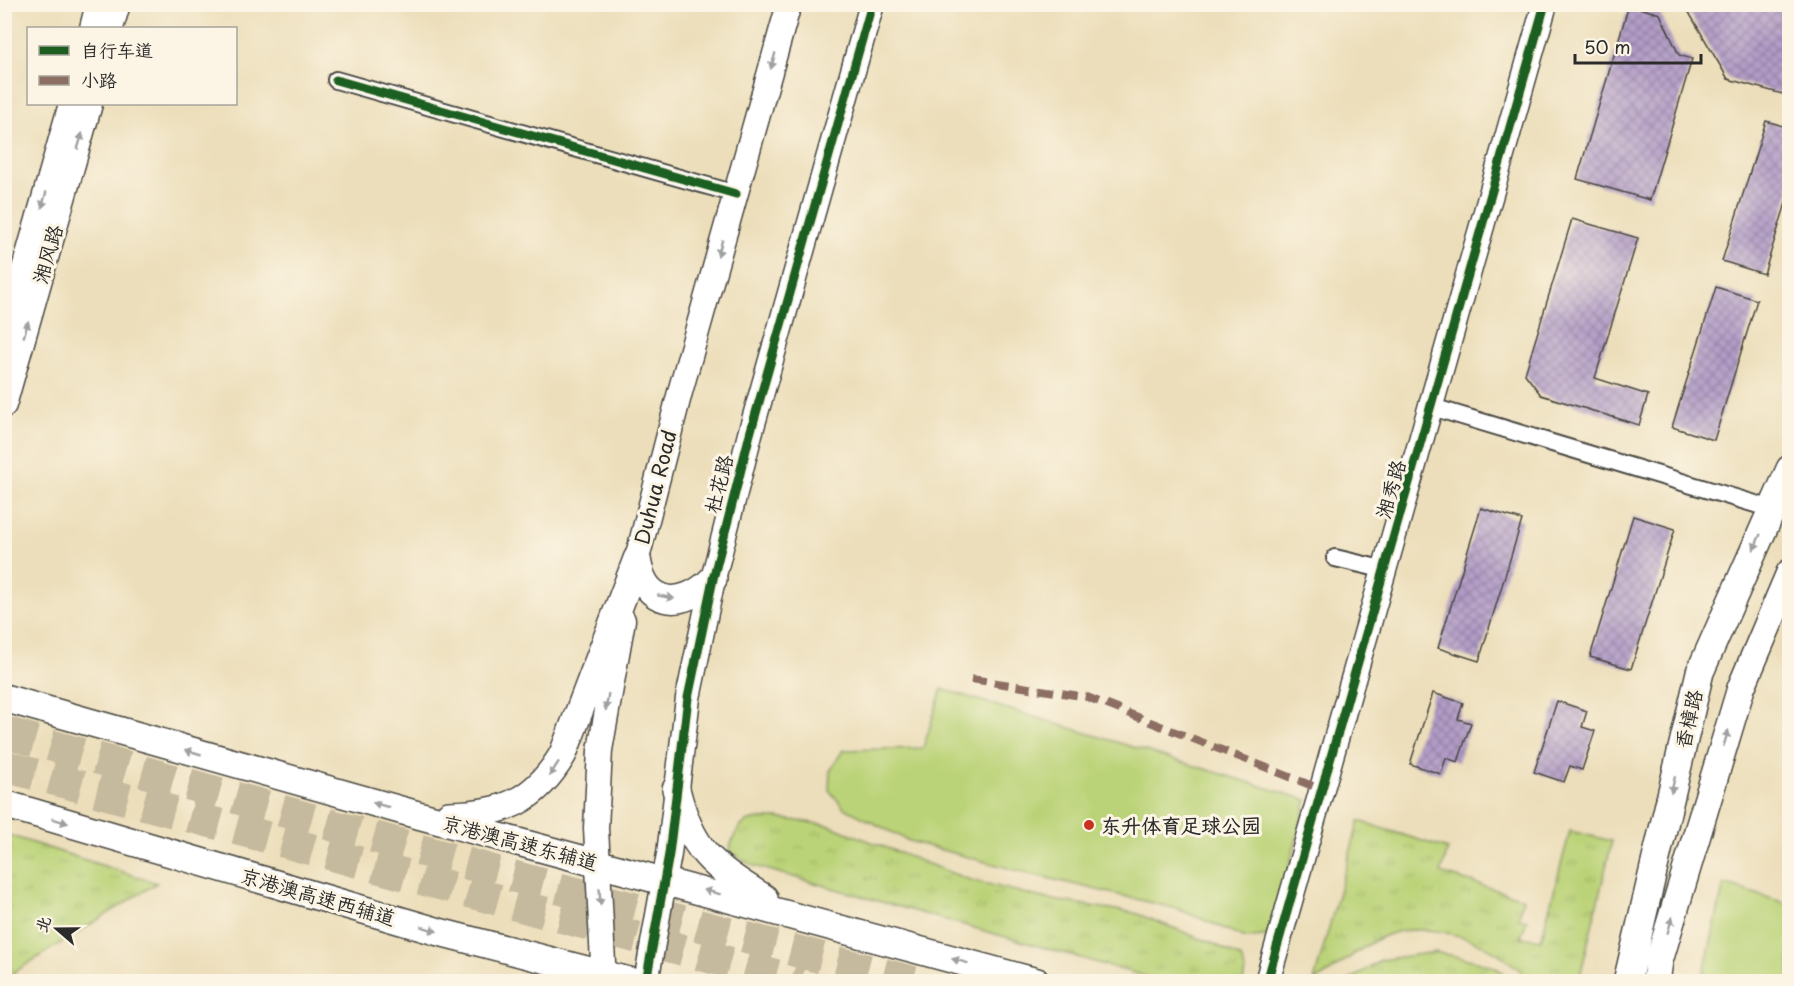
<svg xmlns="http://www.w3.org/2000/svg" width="1794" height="986" viewBox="0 0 1794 986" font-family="'Playpen Sans','LXGW WenKai TC',sans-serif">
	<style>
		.grass { fill: url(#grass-tufts); stroke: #737f52; stroke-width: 1.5 }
		.park { fill: #bbd378; stroke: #737f52; stroke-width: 1.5 }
		.building { fill: url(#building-cross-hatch) }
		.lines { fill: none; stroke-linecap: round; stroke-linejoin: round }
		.highway-tunnel { stroke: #c5ba9d; stroke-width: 32; stroke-dasharray: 32 16; stroke-linecap: butt }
		.street-casing { stroke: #484640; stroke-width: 20 }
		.secondary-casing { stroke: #484640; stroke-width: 27 }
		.primary-casing { stroke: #484640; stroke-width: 30 }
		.street { stroke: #fff; stroke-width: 16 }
		.secondary { stroke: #fff; stroke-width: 24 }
		.primary { stroke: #fff; stroke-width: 27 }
		.quiet { stroke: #8d6e63; stroke-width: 8; stroke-dasharray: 15 8; stroke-linecap: butt }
		.cycleway-casing { stroke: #fcf5e5; stroke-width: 13 }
		.cycleway { stroke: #1b5e20; stroke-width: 9 }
		.oneway { fill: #a0a0a0 }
		.poi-dot { fill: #c8321e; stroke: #fcf5e5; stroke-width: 2 }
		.labels { text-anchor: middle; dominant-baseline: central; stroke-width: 6; stroke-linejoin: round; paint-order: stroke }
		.street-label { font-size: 20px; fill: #2b2b2b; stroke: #fcf5e5 }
		.poi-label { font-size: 20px; font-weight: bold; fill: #2b2b2b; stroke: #fcf5e5; text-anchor: start }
	</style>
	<defs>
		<pattern id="grass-tufts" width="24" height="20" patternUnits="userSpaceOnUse" patternTransform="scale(1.5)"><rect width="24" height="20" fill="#bbd378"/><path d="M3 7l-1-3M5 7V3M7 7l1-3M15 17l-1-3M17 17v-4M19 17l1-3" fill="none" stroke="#a1b568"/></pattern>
		<pattern id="building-cross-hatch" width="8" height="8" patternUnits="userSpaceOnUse" patternTransform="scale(1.5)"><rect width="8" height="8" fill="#b29cc7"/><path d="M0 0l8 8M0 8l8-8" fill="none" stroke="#917fa2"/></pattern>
	</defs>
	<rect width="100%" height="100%" fill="#fcf5e5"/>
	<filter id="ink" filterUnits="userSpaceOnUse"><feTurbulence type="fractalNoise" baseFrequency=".0167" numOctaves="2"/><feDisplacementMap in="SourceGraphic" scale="12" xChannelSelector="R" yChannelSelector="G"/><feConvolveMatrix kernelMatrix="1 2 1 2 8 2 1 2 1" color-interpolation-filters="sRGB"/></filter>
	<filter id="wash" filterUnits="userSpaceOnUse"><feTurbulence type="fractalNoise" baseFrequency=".008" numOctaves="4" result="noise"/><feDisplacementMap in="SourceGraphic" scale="24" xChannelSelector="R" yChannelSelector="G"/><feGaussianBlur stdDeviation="1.35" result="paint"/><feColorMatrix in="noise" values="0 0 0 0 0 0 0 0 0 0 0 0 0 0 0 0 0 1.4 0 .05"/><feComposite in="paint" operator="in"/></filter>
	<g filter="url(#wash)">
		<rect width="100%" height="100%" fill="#ecdeba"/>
		<path class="grass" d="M 776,818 L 828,825 L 967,879 L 1047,899 L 1135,913 L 1214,944 L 1241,958 L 1246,972 L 1243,981 L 1162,981 L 751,865 L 729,850 C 739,819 745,820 776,818 Z
			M 1359,821 L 1448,849 L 1441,873 L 1523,898 L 1519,918 L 1527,920 L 1521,937 L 1541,940 L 1570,831 L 1612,841 L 1579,981 L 1529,981 C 1501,943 1429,917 1384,936 C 1359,947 1338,969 1314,981 Z
			M 5,834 L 157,883 L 5,978 Z
			M 1435,952 C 1456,957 1500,962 1512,981 L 1348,981 L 1381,960 Z"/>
		<path class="park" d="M 942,689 L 1307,800 L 1271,935 L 1246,938 L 1178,909 L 1030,874 L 909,841 L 844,808 L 829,790 L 830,771 L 843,750 L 923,748 Z
			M 1724,884 L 1789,904 L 1789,981 L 1702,981 Z"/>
		<g id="blocks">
			<path class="building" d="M 1684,4 L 1790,4 L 1790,96 L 1728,79 Z
				M 1629,5 L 1660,14 L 1679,55 L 1692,59 L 1650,200 L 1577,179 Z
				M 1766,121 L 1790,128 L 1790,190 L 1764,274 L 1722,261 Z
				M 1572,219 L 1638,238 L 1595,378 L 1648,395 L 1639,425 L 1541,395 L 1525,374 Z
				M 1716,287 L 1757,300 L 1714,440 L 1672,427 Z
				M 1481,508 L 1522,520 L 1479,661 L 1438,648 Z
				M 1633,516 L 1675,529 L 1631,669 L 1590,657 Z
				M 1433,693 L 1463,703 L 1458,719 L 1471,723 L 1458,762 L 1446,758 L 1441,774 L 1410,764 Z
				M 1557,701 L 1587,711 L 1582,727 L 1595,731 L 1582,770 L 1570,766 L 1564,782 L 1534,772 Z"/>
		</g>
	</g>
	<g filter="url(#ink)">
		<use href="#blocks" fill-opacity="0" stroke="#484640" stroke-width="1.5"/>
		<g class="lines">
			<path class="highway-tunnel" d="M 4,732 L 497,872 L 913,982
				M 4,766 L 801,982"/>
			<defs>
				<path id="street" d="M 336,80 L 736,194
					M 1432,407 L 1772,509
					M 1335,558 L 1386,570"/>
				<path id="secondary" d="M 92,28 L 98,4
					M 111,28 L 118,4
					M 4,339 L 71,104
					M 4,405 L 90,104
					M 632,578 L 680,392 L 789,4
					M 604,982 L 596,828 L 600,750 L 623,620
					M 646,982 L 669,854 L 688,698 L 713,579 L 750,434 L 872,4
					M 1267,982 L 1545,4"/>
				<path id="primary" d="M 637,559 C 644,606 681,611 713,579
					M 4,698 L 418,815 L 1037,982
					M 676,789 C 691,850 711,865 764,898
					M 4,804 L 439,932 L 633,982
					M 449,815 C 503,814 535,802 563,754 L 637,559
					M 1627,982 L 1700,672 L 1790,469
					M 1656,982 L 1659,961 L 1741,688 L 1790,573"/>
			</defs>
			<use href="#street" class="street-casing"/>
			<use href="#secondary" class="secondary-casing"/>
			<use href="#primary" class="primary-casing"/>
			<use href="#street" class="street"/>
			<use href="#secondary" class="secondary"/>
			<use href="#primary" class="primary"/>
			<path class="quiet" d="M 971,679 L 1087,697 L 1323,790"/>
			<defs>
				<path id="cycleway" d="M 336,80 L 736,194
					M 646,982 L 669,854 L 688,698 L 713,579 L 750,434 L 872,4
					M 1267,982 L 1545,4"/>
			</defs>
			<use href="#cycleway" class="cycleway-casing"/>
			<use href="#cycleway" class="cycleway"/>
		</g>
		<defs><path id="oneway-solid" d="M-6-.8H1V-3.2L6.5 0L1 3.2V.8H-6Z" transform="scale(1.5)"/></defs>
		<g class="oneway">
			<use href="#oneway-solid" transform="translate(773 61) rotate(106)"/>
			<use href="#oneway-solid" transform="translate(80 141) rotate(-74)"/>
			<use href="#oneway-solid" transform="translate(44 200) rotate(106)"/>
			<use href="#oneway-solid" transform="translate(720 248) rotate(106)"/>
			<use href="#oneway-solid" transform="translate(26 329) rotate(-74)"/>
			<use href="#oneway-solid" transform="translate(1757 542) rotate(114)"/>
			<use href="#oneway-solid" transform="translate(666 597) rotate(11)"/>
			<use href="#oneway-solid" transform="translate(607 702) rotate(99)"/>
			<use href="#oneway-solid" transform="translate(1726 738) rotate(-73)"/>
			<use href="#oneway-solid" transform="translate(193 752) rotate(-164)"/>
			<use href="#oneway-solid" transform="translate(554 769) rotate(123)"/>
			<use href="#oneway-solid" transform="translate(1673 785) rotate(103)"/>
			<use href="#oneway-solid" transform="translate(381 805) rotate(-164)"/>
			<use href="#oneway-solid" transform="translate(60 821) rotate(17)"/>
			<use href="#oneway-solid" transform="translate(712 892) rotate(-165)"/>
			<use href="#oneway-solid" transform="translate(600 897) rotate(87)"/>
			<use href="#oneway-solid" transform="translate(1670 925) rotate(-73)"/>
			<use href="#oneway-solid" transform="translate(429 929) rotate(17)"/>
			<use href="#oneway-solid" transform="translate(960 961) rotate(-165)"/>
		</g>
	</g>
	<circle class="poi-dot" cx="1089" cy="825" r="6"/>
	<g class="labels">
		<g class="street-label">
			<text transform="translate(47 254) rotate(-74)">湘风路</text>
			<text transform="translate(718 484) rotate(-76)">杜花路</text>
			<text transform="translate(655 487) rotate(-76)">Duhua Road</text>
			<text transform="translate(1390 489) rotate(-74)">湘秀路</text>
			<text transform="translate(1688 719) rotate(-77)">香樟路</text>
			<text transform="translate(520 842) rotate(15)">京港澳高速东辅道</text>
			<text transform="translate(318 896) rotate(16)">京港澳高速西辅道</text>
		</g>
		<g class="poi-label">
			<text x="1101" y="825">东升体育足球公园</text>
		</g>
	</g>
	<rect width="1794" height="986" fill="none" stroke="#fcf5e5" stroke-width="24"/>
	<rect x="27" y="27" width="210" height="78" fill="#fcf5e5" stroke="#a8a49b" stroke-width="1.5"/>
	<rect x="39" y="46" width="30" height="9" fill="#1b5e20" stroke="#a8a49b" stroke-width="1.5"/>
	<text x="81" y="57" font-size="18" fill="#2b2b2b">自行车道</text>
	<rect x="39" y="76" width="30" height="9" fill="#8d6e63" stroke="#a8a49b" stroke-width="1.5"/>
	<text x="81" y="87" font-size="18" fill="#2b2b2b">小路</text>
	<g transform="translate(57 929) rotate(290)" stroke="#fcf5e5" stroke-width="4.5" paint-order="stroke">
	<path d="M0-4.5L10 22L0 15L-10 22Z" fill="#2b2b2b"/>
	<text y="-9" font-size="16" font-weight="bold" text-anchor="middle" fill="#2b2b2b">北</text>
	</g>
	<path d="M1575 54v9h126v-9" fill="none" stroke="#2b2b2b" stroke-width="3"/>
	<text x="1584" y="54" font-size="18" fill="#2b2b2b" stroke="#fcf5e5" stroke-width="4.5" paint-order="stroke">50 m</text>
</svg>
